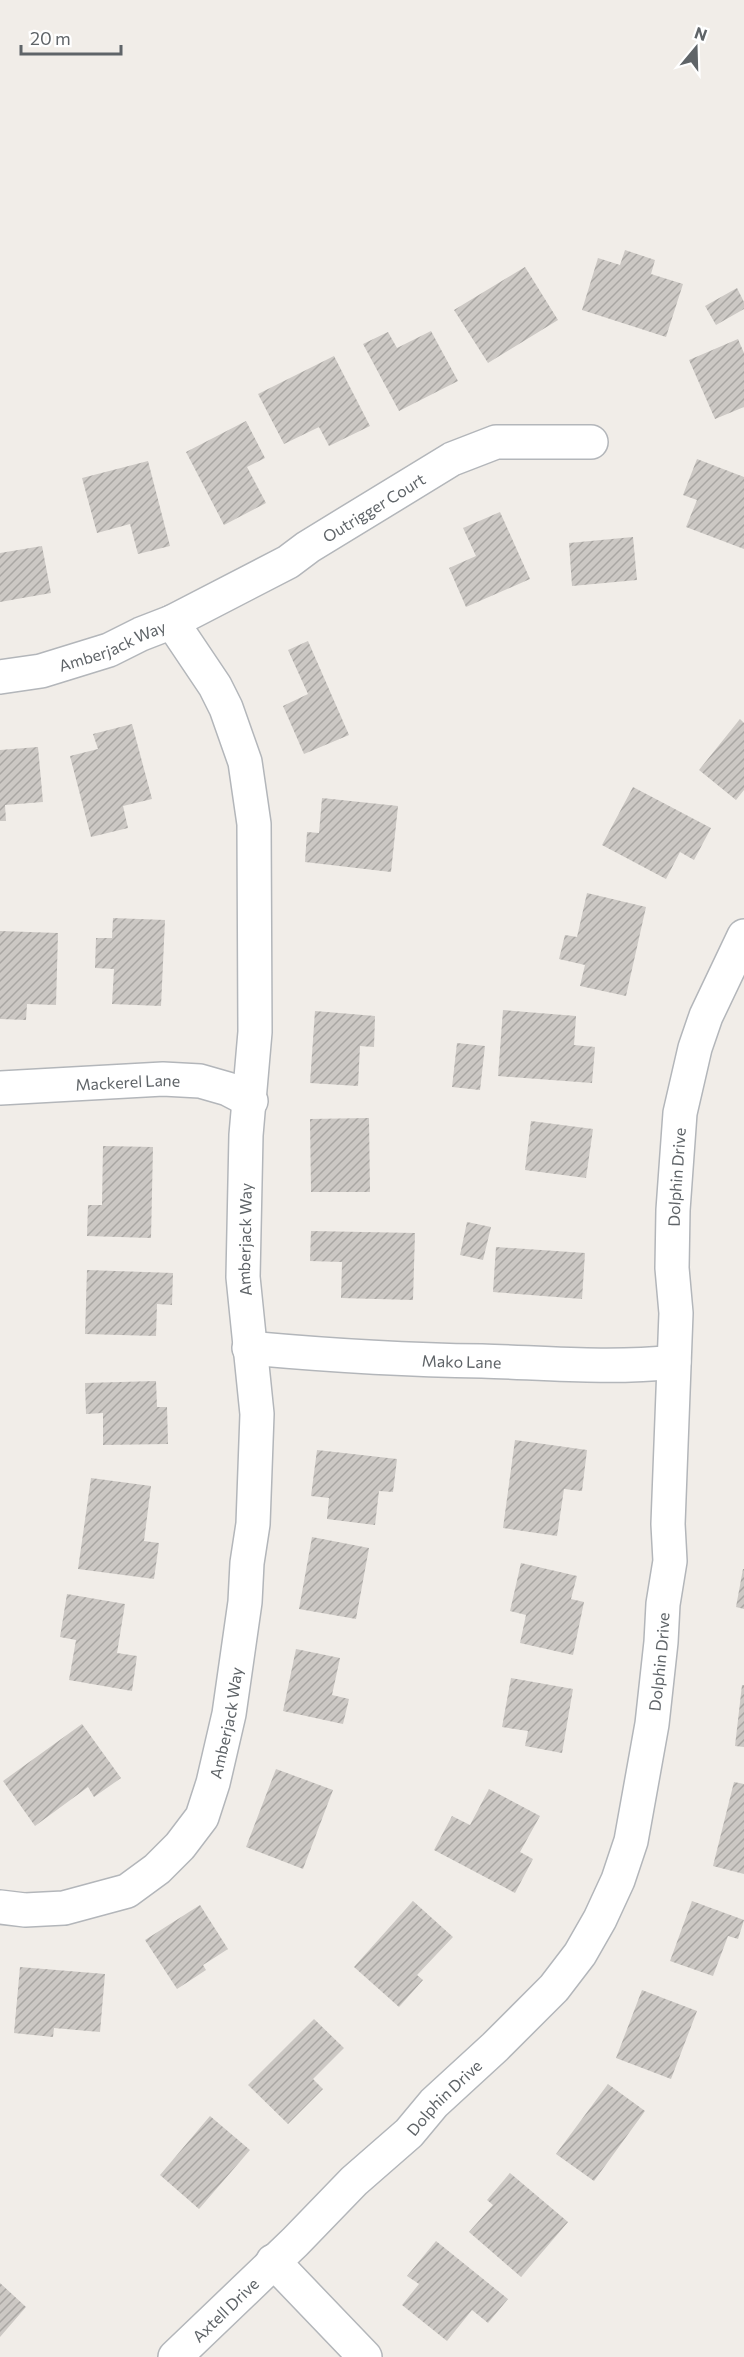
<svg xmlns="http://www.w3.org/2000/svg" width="744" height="2357" viewBox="0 0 744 2357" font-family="Commissioner,sans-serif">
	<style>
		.building { fill: url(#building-hatch) }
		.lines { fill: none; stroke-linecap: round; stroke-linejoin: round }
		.minor-casing { stroke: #b3b6ba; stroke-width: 36 }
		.minor { stroke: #fff; stroke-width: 33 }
		.labels { text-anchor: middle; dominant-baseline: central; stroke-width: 5; stroke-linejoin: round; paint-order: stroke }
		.street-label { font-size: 16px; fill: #5f6468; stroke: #fff }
	</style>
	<defs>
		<pattern id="building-hatch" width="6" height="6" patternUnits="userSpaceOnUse" patternTransform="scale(1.5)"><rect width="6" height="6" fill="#ccc8c4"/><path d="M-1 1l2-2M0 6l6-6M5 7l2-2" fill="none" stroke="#a9a6a3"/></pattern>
	</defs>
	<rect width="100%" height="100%" fill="#f1ede8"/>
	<path class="building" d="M 625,250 L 655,260 L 651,274 L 683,284 L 666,337 L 582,310 L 598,258 L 620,265 Z
		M 525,267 L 558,320 L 488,363 L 454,310 Z
		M 737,288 L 744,302 L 744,309 L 716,325 L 705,306 Z
		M 431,331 L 458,381 L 399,411 L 363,344 L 388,332 L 397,348 Z
		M 738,339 L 744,353 L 744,407 L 715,419 L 689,360 Z
		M 334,356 L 370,426 L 329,446 L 319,427 L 284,444 L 258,394 Z
		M 246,421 L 265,458 L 247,467 L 266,503 L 224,525 L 186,452 Z
		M 697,459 L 744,477 L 744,549 L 686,527 L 697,500 L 683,495 Z
		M 148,461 L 170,546 L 138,554 L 130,524 L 97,533 L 82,478 Z
		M 500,512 L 530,579 L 466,607 L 449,568 L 476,556 L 463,528 Z
		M 633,537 L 637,580 L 572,586 L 569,543 Z
		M 42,546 L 51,593 L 0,602 L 0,553 Z
		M 308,641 L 349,735 L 304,754 L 283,706 L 308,694 L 288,650 Z
		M 740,719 L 744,723 L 744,790 L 736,800 L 699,770 Z
		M 132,724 L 152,799 L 123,806 L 128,828 L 91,837 L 70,756 L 98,749 L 93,734 Z
		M 38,747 L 43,802 L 5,805 L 6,821 L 0,821 L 0,750 Z
		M 633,787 L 711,828 L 694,860 L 680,852 L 666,879 L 602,845 Z
		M 322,798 L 398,806 L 391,872 L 305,862 L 307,832 L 319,833 Z
		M 587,893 L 646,907 L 626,996 L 580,986 L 585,965 L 559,959 L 565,935 L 577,937 Z
		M 113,918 L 165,920 L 161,1006 L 112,1004 L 114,969 L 95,968 L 96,938 L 112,938 Z
		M 0,931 L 58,933 L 56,1005 L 27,1004 L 26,1020 L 0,1019 Z
		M 503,1010 L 576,1016 L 574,1045 L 595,1047 L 592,1083 L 498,1076 Z
		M 315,1011 L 375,1016 L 374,1047 L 360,1046 L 358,1086 L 310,1083 Z
		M 457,1043 L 485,1046 L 480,1090 L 452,1087 Z
		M 369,1118 L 370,1192 L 311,1192 L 310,1119 Z
		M 531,1121 L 593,1129 L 586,1178 L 525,1170 Z
		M 103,1146 L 153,1147 L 151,1238 L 87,1236 L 88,1205 L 102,1205 Z
		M 467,1222 L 491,1227 L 483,1260 L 460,1255 Z
		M 311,1231 L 415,1233 L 413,1300 L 341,1298 L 342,1262 L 310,1261 Z
		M 496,1247 L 585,1253 L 582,1299 L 493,1292 Z
		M 87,1270 L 173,1273 L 172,1305 L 157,1304 L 156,1336 L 85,1334 Z
		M 156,1381 L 157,1407 L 167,1407 L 168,1444 L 103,1445 L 103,1413 L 86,1414 L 85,1383 Z
		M 515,1440 L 587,1450 L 582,1491 L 564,1489 L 557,1536 L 503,1528 Z
		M 317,1450 L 397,1459 L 393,1492 L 379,1491 L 375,1525 L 327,1519 L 329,1498 L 311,1496 Z
		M 91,1478 L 151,1486 L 144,1541 L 159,1543 L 154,1579 L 78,1569 Z
		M 312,1537 L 369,1548 L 356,1619 L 299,1609 Z
		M 521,1563 L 577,1576 L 571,1599 L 584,1602 L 573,1655 L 520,1643 L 526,1615 L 510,1611 Z
		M 743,1569 L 744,1569 L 744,1609 L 736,1607 Z
		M 67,1594 L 125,1604 L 117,1653 L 137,1656 L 132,1691 L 69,1680 L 76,1640 L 60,1637 Z
		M 296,1649 L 340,1658 L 332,1695 L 349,1699 L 343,1724 L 283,1711 Z
		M 511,1678 L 573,1689 L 562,1753 L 525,1746 L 528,1731 L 502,1727 Z
		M 742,1685 L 744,1685 L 744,1747 L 735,1746 Z
		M 82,1724 L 121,1778 L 94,1797 L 88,1787 L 35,1826 L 3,1781 Z
		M 276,1769 L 333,1790 L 303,1869 L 246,1847 Z
		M 734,1782 L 744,1784 L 744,1874 L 713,1866 Z
		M 489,1789 L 540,1816 L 520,1852 L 533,1859 L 515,1893 L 434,1850 L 452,1816 L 470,1825 Z
		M 413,1901 L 453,1937 L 417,1975 L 423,1980 L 399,2007 L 354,1967 Z
		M 692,1901 L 744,1920 L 738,1939 L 728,1936 L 713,1976 L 670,1961 Z
		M 200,1905 L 228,1949 L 203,1965 L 206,1970 L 177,1989 L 145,1940 Z
		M 20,1967 L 105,1974 L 100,2032 L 54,2028 L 53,2037 L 14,2033 Z
		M 642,1990 L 697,2011 L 671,2079 L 616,2058 Z
		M 314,2019 L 344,2048 L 313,2079 L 323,2089 L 288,2124 L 248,2085 Z
		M 608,2084 L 645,2111 L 594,2181 L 556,2154 Z
		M 210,2116 L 250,2150 L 199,2209 L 160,2175 Z
		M 510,2173 L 568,2222 L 521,2277 L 469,2232 L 493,2205 L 487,2200 Z
		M 436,2241 L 508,2299 L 488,2323 L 472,2310 L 447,2341 L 402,2305 L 419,2284 L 407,2276 Z
		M 0,2283 L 26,2307 L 0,2337 Z"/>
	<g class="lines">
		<defs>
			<g id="minor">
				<path id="s1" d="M 0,677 L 41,671 L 109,650 L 141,634 L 172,622 L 288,562 L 308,547 L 452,459 L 496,442 L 591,442"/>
				<path id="s2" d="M 0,1088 L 163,1079 L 200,1081 L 228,1089 L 251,1101"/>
				<path id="s3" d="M 249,1348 C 326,1355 404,1360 482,1361 C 546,1363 610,1369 674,1362"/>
				<path id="s4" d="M 0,1907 L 25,1910 L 64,1908 L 127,1891 L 157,1869 L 180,1846 L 202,1817 L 213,1783 L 229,1714 L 245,1602 L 247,1563 L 253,1524 L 257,1414 L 243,1277 L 246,1135 L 255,1032 L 254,824 L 245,762 L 226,708 L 215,686 L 172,622"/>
				<path d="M 273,2261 L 365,2357"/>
				<path id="s5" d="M 175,2357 L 295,2242 L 354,2181 L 409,2133 L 434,2103 L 495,2047 L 554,1988 L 580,1954 L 600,1919 L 618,1880 L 631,1841 L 652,1724 L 661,1642 L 663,1604 L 670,1561 L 668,1524 L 676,1313 L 672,1268 L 673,1210 L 680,1113 L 695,1048 L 706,1016 L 744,936"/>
			</g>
		</defs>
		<use href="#minor" class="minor-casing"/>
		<use href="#minor" class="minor"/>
	</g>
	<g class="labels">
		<g class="street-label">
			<text stroke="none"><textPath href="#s1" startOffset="414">Outrigger Court</textPath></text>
			<text stroke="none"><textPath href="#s1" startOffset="117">Amberjack Way</textPath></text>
			<text stroke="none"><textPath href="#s2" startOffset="128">Mackerel Lane</textPath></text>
			<text stroke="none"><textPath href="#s5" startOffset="1364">Dolphin Drive</textPath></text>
			<text stroke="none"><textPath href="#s4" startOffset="819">Amberjack Way</textPath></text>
			<text stroke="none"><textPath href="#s3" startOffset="213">Mako Lane</textPath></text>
			<text stroke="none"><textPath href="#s5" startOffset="878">Dolphin Drive</textPath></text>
			<text stroke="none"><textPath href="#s4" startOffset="333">Amberjack Way</textPath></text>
			<text stroke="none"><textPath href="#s5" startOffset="374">Dolphin Drive</textPath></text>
			<text stroke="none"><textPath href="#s5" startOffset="69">Axtell Drive</textPath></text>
		</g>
	</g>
	<g transform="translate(696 48) rotate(19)" stroke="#ffffff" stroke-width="4.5" paint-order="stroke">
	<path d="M0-4.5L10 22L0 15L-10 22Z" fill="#5f6468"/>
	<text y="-9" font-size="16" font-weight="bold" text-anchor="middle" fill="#5f6468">N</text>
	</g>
	<path d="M21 45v9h100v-9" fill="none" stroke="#5f6468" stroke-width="3"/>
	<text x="30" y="45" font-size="18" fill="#5f6468" stroke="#ffffff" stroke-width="4.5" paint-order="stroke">20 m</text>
</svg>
